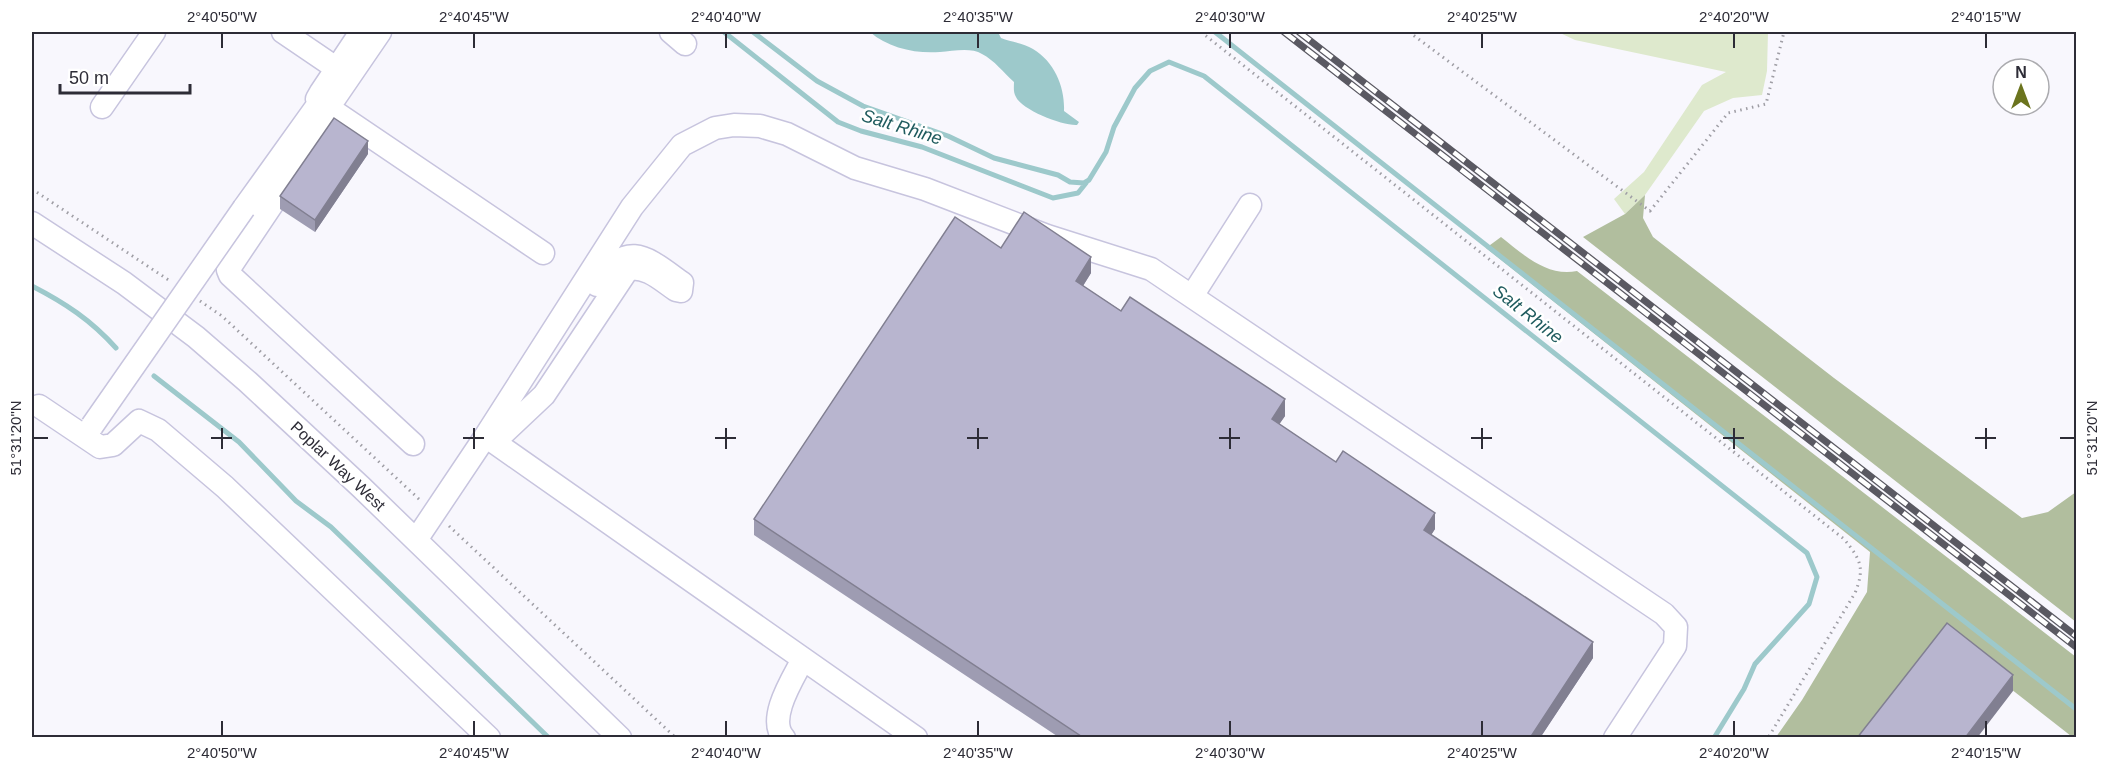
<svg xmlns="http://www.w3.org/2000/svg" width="2108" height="769" viewBox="0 0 2108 769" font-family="Arial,sans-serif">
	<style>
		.green { fill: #dee9cd }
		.forest { fill: #b1be9e }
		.water { fill: #9dc9cb }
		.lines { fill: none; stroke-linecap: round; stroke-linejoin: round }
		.stream { stroke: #9dc9cb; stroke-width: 5 }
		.minor-casing { stroke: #c7c4de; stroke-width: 25 }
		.path { stroke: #9f9ea5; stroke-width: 3; stroke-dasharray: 1.5 4.5; stroke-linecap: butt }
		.minor { stroke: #fff; stroke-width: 22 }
		.rail-casing { stroke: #5a5962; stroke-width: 7 }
		.rail { stroke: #fff; stroke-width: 4.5; stroke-dasharray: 14; stroke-linecap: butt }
		.minor-bridge-casing { stroke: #c7c4de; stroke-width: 25; stroke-linecap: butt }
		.minor-bridge { stroke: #fff; stroke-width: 22 }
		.wall { fill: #9e9cb2 }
		.shaded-wall { fill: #817f91 }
		.building { fill: #b8b5cf; stroke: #817f91; stroke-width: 1.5 }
		.ticks { fill: none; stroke: #2d2c36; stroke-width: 2 }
		.labels { text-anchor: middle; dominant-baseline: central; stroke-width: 5; stroke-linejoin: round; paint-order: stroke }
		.street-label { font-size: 16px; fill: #2d2c36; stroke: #fff }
		.water-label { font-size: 18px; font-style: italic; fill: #1f5b5e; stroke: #fff }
		.neatline { fill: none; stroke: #2d2c36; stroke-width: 2 }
		.ticks-label { font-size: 15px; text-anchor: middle; fill: #2d2c36 }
	</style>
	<rect width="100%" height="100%" fill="#f8f7fd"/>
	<path class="green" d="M 1558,32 L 1768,32 L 1767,71 L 1762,95 L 1733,98 L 1704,111 L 1645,195 L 1625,214 L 1614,199 L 1644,172 L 1702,85 L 1726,72 L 1575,40 Z"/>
	<path class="forest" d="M 1645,195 L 1643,218 L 1653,237 L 1834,378 L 2022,518 L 2048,512 L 2076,492 L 2076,622 L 1583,237 L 1625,214 Z
		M 1501,237 C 1524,255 1547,277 1577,271 L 2076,657 L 2076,737 L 2071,736 L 1947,639 L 1870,737 L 1776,737 L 1802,700 L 1867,592 L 1870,552 L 1486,248 Z"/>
	<path class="water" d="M 870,32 L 998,32 L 1001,38 C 1011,42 1024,43 1033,49 C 1055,62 1065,88 1064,111 L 1079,122 L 1077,125 C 1063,126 1022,110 1016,97 C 1013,92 1014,87 1014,82 C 1004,73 994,60 982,54 C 971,47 953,51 940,52 C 916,54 888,48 870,32 Z"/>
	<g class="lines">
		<path class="stream" d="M 724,32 L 838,122 L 861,131 L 922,147 L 1053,198 L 1078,193 L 1086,183
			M 753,32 L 817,81 L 863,106 L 948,136 L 994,158 L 1058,175 L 1070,182 L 1084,183 L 1089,180 L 1106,152 L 1114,127 L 1135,88 L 1150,71 L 1169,62 L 1204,76 L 1807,553 L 1817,577 L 1809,604 L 1755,664 L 1744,689 L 1714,738
			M 1215,32 L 2076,709
			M 32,286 C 65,303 91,320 116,348
			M 154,376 L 239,442 L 296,501 L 331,527 L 549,738"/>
		<defs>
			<path id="minor" d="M 283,32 L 336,68
				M 361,32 L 321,92 L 317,99 L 320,102 L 543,253
				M 671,32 L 685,44
				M 102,107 L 154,32
				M 328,108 L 380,32
				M 334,112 L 228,270 L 230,275 L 413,444
				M 244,208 L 320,102
				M 32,223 L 124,283 L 196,337 L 248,382 L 361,487 L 620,738
				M 1192,296 L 1250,205
				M 39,406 L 100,447 L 113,445 L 139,421 L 158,430 L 225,487 L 489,738
				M 485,437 L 632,207 L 682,145 L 715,128 L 734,125 L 760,126 L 787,134 L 855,168 L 925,189 L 1047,236 L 1151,269 L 1664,614 L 1676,627 L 1675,646 L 1615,738
				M 494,442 L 916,738
				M 416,540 L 485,437 L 494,442 L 544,395 L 628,269 C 647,266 660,279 676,290 L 681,291 L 682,283 C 646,257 627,238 597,285
				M 784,738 C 766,719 794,677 803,659"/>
		</defs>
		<use href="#minor" class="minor-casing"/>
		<path class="path" d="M 1201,32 L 1844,539 C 1861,560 1865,568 1855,593 L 1768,738
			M 1409,32 L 1650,211 L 1728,113 L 1766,104 L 1784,32
			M 32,189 L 170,281
			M 200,301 L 222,316 L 420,500
			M 449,526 L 676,738"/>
		<use href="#minor" class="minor"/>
		<defs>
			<path id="rail" d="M 1284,32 L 2076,647
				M 1299,32 L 2076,636"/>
		</defs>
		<use href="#rail" class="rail-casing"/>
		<use href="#rail" class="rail"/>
		<defs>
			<path id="minor-bridge" d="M 92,426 L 244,208"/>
		</defs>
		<use href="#minor-bridge" class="minor-bridge-casing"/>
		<use href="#minor-bridge" class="minor-bridge"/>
	</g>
	<path class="wall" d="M 368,154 L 315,232 L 280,209 L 280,196 Z
		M 1001,248 L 1091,273 L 1083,286 L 1285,416 L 1279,424 L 1435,529 L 1431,535 L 1593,658 L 1540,738 L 1060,738 L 754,535 L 754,519 Z"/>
	<path class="shaded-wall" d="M 368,141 L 368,154 L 315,232 L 315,220 Z
		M 1091,257 L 1091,273 L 1076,297 L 1076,281 Z
		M 1285,399 L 1285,416 L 1272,435 L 1272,419 Z
		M 1435,513 L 1435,529 L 1424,546 L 1424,530 Z
		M 1593,642 L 1593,658 L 1540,738 L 1530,738 Z
		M 2013,675 L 2013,691 L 1977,738 L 1965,738 Z"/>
	<path class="building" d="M 334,118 L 368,141 L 315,220 L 280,196 Z
		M 1024,212 L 1091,257 L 1076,281 L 1121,311 L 1130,297 L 1285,399 L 1272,419 L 1336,462 L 1343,451 L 1435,513 L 1424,530 L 1593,642 L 1530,738 L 1084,738 L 754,519 L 955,217 L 1001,248 Z
		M 1947,623 L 2013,675 L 1965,738 L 1857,738 Z"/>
	<path class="ticks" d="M 222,33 L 222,48M 474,33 L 474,48M 726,33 L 726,48M 978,33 L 978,48M 1230,33 L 1230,48M 1482,33 L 1482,48M 1734,33 L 1734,48M 1986,33 L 1986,48M 222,428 L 222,449M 474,428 L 474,449M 726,428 L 726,449M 978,428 L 978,449M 1230,428 L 1230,449M 1482,428 L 1482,449M 1734,428 L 1734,449M 1986,428 L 1986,449M 33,438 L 48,438M 211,438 L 232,438M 463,438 L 484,438M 715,438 L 736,438M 967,438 L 988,438M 1219,438 L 1240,438M 1471,438 L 1492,438M 1723,438 L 1744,438M 1975,438 L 1996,438M 2060,438 L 2075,438M 222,721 L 222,736M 474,721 L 474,736M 726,721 L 726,736M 978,721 L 978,736M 1230,721 L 1230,736M 1482,721 L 1482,736M 1734,721 L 1734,736M 1986,721 L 1986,736"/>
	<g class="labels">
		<g class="street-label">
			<text transform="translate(338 466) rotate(43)">Poplar Way West</text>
		</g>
		<g class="water-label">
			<text transform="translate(902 127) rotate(17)">Salt Rhine</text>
			<text transform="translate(1528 314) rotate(38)">Salt Rhine</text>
		</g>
	</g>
	<rect width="2108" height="769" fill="none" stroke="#ffffff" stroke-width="66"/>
	<g transform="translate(2021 87)"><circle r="28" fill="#ffffff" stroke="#ababaf" stroke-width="1.5"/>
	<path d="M0-4.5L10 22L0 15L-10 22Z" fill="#6b741e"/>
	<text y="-9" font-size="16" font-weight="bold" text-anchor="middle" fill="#2d2c36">N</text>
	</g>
	<path d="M60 84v9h130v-9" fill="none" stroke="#2d2c36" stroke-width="3"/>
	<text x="69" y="84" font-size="18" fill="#2d2c36" stroke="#ffffff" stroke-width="4.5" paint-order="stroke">50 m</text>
	<rect x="33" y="33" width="2042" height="703" class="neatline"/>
	<g class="ticks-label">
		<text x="222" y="22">2°40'50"W</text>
		<text x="474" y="22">2°40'45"W</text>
		<text x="726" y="22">2°40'40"W</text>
		<text x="978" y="22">2°40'35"W</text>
		<text x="1230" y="22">2°40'30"W</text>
		<text x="1482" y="22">2°40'25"W</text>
		<text x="1734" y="22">2°40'20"W</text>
		<text x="1986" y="22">2°40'15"W</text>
		<text transform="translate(16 438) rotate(-90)" y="5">51°31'20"N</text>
		<text transform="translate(2092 438) rotate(-90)" y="5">51°31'20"N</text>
		<text x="222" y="758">2°40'50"W</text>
		<text x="474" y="758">2°40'45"W</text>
		<text x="726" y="758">2°40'40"W</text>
		<text x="978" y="758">2°40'35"W</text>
		<text x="1230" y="758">2°40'30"W</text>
		<text x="1482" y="758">2°40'25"W</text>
		<text x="1734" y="758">2°40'20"W</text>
		<text x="1986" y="758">2°40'15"W</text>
	</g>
</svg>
